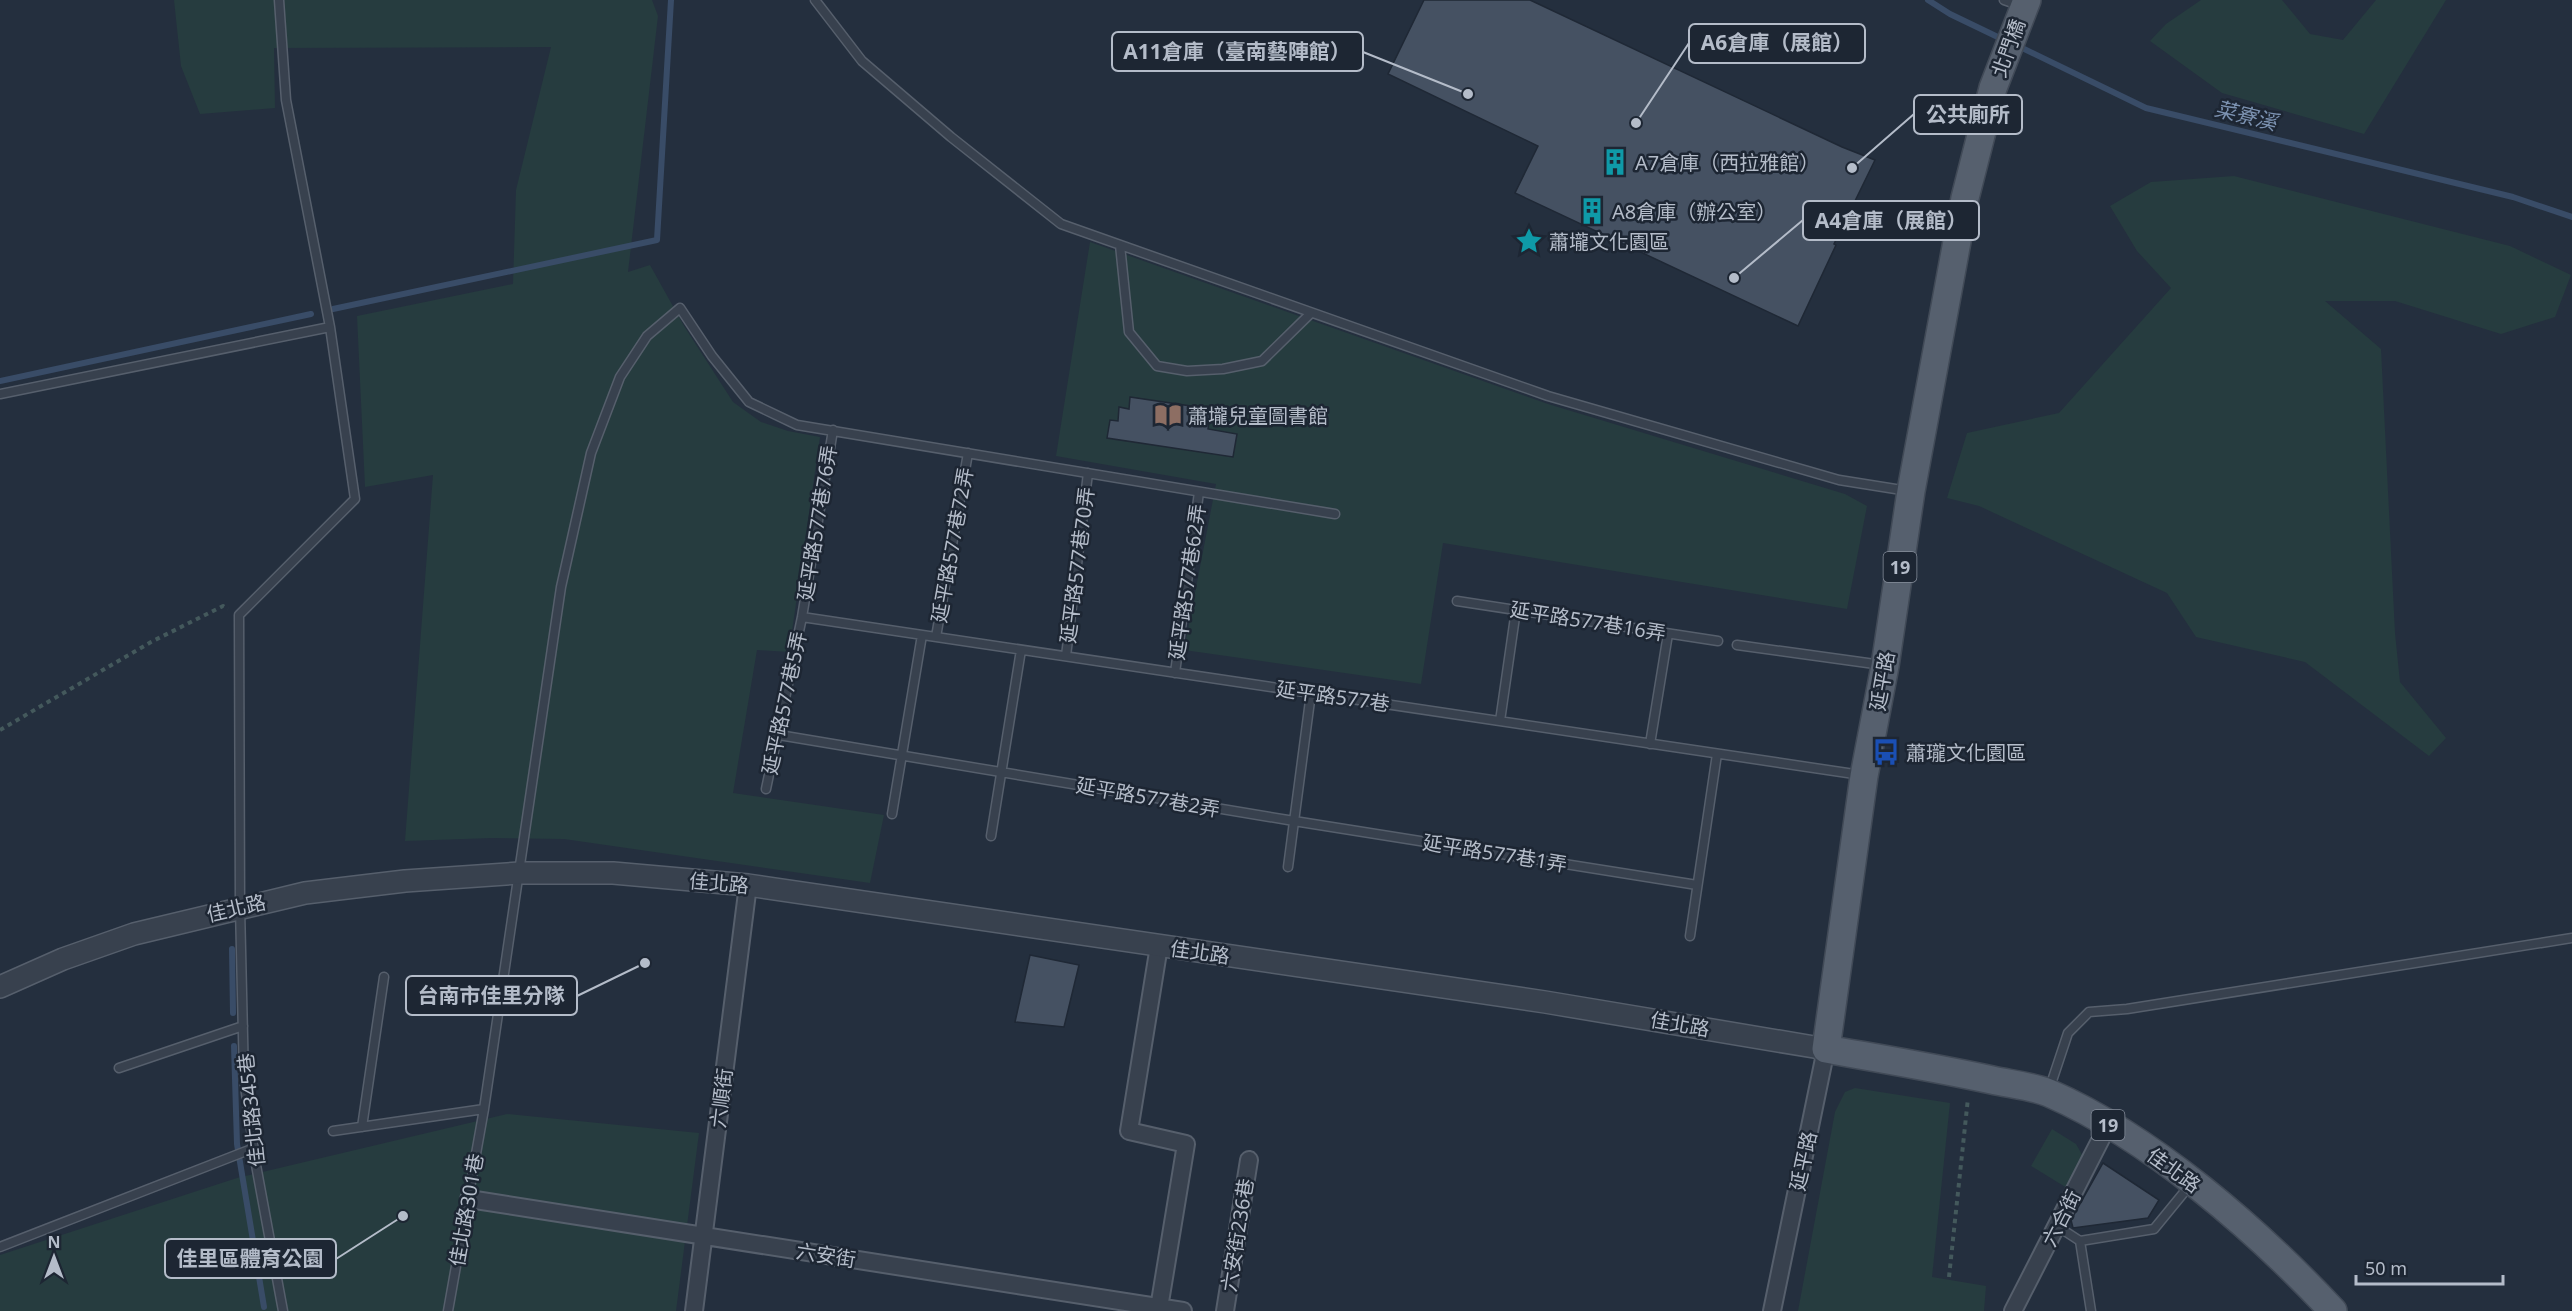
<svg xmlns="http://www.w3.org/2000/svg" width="2572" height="1311" viewBox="0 0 2572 1311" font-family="'Noto Sans','Noto Sans TC',sans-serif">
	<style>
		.green { fill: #263c3f }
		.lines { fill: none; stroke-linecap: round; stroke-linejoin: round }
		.stream { stroke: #394c67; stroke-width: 6 }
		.building { fill: #455162; stroke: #1f2835; stroke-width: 1.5 }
		.service-casing { stroke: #565f6c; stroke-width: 11 }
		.minor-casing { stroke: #565f6c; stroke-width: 20 }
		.tertiary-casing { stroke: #565f6c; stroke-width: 24 }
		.primary-casing { stroke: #414a57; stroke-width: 30 }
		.path { stroke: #44595c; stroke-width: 4; stroke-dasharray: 4.5 4.5; stroke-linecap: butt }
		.service { stroke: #38414e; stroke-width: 8 }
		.minor { stroke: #38414e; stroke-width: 16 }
		.tertiary { stroke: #38414e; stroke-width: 21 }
		.primary { stroke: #56606e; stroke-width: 27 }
		.labels { text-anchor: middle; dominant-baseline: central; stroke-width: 5; stroke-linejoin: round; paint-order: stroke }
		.shield { fill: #1d2633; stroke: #878f9c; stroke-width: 1.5 }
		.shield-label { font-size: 18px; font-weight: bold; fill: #b4bcc9 }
		.street-label { font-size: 20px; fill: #b4bcc9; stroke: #1d2633 }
		.poi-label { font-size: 20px; fill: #b4bcc9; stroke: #1d2633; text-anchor: start }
		.water-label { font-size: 21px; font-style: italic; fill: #7c92b1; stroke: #1d2633 }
		.leader { fill: none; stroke: #b4bcc9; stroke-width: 2 }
		.callout-dot { fill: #b4bcc9; stroke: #1d2633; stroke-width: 2 }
		.callout { fill: #1d2633; stroke: #b4bcc9; stroke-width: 2 }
		.callout-label { font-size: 21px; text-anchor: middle; font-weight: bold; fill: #b4bcc9 }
	</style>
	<rect width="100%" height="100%" fill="#242f3e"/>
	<path class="green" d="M 174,0 L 652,0 L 658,16 L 628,272 L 650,265 L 684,326 L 733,402 L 761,422 L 788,431 L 820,437 L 789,652 L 757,650 L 733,793 L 884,815 L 870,883 L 564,839 L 492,838 L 405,841 L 433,475 L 365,487 L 357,316 L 513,284 L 516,190 L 551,47 L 274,48 L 275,108 L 200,114 L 181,66 Z
		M 2201,0 L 2282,0 L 2310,34 L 2343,40 L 2376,0 L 2446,0 L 2364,134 L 2222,93 L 2150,41 L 2166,24 Z
		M 2234,176 L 2510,246 L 2571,275 L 2555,317 L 2501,334 L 2395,301 L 2325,301 L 2381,349 L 2395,633 L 2400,682 L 2446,738 L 2429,756 L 2305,662 L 2196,637 L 2167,593 L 1979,506 L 1947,498 L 1967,433 L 2059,413 L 2171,288 L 2137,251 L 2110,206 L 2151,182 Z
		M 1090,242 L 1548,404 L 1845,494 L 1867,506 L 1847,609 L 1443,543 L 1421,684 L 1184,650 L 1216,484 L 1056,456 Z
		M 1855,1088 L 1950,1103 L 1932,1277 L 1986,1286 L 1984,1311 L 1798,1311 L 1835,1112 L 1845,1092 Z
		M 507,1114 L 699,1133 L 676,1311 L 0,1311 L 0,1255 L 237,1178 Z
		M 2052,1129 L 2076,1144 L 2084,1158 L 2067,1188 L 2031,1166 Z"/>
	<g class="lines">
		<path class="stream" d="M 1928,0 L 1950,14 L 2004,40
			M 2016,45 L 2146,108 L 2513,197 L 2572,217
			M 333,309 L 657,240 L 671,0
			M 0,381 L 311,314
			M 232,949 L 233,1013
			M 234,1046 L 237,1144 L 264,1307"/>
	</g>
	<path class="building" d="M 1424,0 L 1530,0 L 1842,147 L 1875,160 L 1834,244 L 1836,245 L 1798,326 L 1515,193 L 1538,146 L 1388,74 Z
		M 1130,397 L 1211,409 L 1208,429 L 1237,434 L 1233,457 L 1107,438 L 1110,420 L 1118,421 L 1119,407 L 1129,409 Z
		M 1030,955 L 1079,965 L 1064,1027 L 1015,1022 Z
		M 2103,1163 L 2159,1200 L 2148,1218 L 2073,1228 L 2071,1220 Z"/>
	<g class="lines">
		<defs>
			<path id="service" d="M 279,0 L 286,100 L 330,327 L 355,499 L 239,615 L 240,907 L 244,1079 L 256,1165 L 283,1311
				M 815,0 L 862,61 L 951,137 L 1061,224 L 1548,396 L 1839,480 L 1908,491
				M 2004,0 L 2021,6
				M 1120,245 L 1129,332 L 1157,366 L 1187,371 L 1223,369 L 1262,361 L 1311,313
				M 0,394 L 330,327
				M 1457,601 L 1718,641
				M 802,617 L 1861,775
				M 936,637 L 968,453
				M 1737,645 L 1882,665
				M 1066,656 L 1088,473
				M 1175,673 L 1199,492
				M 1500,721 L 1516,610
				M 779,735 L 1294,821 L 1697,885
				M 1650,744 L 1668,634
				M 766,789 L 802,617 L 833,430
				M 892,814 L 922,635
				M 991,836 L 1021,650
				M 1288,867 L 1311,693
				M 1690,936 L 1717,754
				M 119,1068 L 243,1026
				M 2049,1090 L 2068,1033 L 2089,1012 L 2127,1009 L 2572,938
				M 362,1127 L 384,977
				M 333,1131 L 484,1109
				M 2057,1226 L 2080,1241 L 2091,1311
				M 2080,1241 L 2154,1229 L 2190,1185
				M 0,1247 L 254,1148
				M 448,1311 L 484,1109 L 561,587 L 591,453 L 620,377 L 647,336 L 680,308 L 712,356 L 749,402 L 797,425 L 1335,514"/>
			<path id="minor" d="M 1159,946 L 1129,1131 L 1186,1144 L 1159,1308
				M 469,1199 L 1183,1311
				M 694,1311 L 748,885
				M 1225,1311 L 1249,1160
				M 1772,1311 L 1826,1049
				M 2013,1311 L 2108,1125"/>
			<path id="tertiary" d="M 0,987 L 63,959 L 134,934 L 305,893 L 405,881 L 520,873 L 613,873 L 748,885 L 1545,1002 L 1826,1049"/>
			<path id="primary" d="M 2027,0 L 1993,88 L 1965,198 L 1911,491 L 1885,666 L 1864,776 L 1826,1049 C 1882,1059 1937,1068 1992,1080 C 2010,1084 2032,1086 2049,1093 C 2152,1138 2257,1230 2333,1311"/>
		</defs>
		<use href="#service" class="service-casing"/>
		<use href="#minor" class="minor-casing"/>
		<use href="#tertiary" class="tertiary-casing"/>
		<use href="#primary" class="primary-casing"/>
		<path class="path" d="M 0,730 L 151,642 L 223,606 L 228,609
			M 1949,1277 L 1968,1098"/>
		<use href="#service" class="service"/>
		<use href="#minor" class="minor"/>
		<use href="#tertiary" class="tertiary"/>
		<use href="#primary" class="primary"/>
	</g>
	<defs>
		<symbol id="building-bare" viewBox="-9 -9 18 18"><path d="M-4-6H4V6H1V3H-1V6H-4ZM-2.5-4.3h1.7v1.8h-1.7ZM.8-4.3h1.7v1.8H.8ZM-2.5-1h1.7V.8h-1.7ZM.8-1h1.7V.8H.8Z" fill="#0f9aa8" stroke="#1d2633" stroke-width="2.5" paint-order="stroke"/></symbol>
		<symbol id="sight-bare" viewBox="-9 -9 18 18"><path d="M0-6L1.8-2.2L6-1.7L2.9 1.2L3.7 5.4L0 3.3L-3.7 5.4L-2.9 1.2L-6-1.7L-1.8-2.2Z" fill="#0f9aa8" stroke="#1d2633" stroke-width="2.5" paint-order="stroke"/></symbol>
		<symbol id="library-bare" viewBox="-9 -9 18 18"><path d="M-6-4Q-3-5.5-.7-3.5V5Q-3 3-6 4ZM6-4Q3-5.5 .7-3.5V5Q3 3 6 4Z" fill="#8d6e63" stroke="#1d2633" stroke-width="2.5" paint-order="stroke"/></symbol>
		<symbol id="bus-bare" viewBox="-9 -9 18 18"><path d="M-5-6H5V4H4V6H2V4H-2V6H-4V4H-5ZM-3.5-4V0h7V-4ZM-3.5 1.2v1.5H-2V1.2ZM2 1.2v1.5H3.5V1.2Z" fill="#1a4fb4" stroke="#1d2633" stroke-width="2.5" paint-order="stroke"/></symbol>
	</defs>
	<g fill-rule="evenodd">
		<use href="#building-bare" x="1596" y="143" width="38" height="38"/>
		<use href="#building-bare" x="1573" y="192" width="38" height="38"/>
		<use href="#sight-bare" x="1510" y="222" width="38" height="38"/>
		<use href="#library-bare" x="1149" y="396" width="38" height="38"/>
		<use href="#bus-bare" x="1867" y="733" width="38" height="38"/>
	</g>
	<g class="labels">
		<g class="shield">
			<rect x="1883.5" y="552" width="33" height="30" rx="4.5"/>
			<rect x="2091.5" y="1110" width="33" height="30" rx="4.5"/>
		</g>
		<g class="shield-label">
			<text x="1900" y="567">19</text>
			<text x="2108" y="1125">19</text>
		</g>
		<g class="street-label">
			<text transform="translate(2008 48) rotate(-70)">北門橋</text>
			<text transform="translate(817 523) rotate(-81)">延平路577巷76弄</text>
			<text transform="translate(952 545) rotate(-80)">延平路577巷72弄</text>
			<text transform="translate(1077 565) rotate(-83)">延平路577巷70弄</text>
			<text transform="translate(1187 582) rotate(-82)">延平路577巷62弄</text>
			<text transform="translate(1588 621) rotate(9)">延平路577巷16弄</text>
			<text transform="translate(1882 681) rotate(-80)">延平路</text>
			<text transform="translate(1333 696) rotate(8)">延平路577巷</text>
			<text transform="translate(784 703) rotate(-78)">延平路577巷5弄</text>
			<text transform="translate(1148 797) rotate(10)">延平路577巷2弄</text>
			<text transform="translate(1495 853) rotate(9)">延平路577巷1弄</text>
			<text transform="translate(719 883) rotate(5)">佳北路</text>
			<text transform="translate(236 908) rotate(-13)">佳北路</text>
			<text transform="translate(1200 952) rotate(8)">佳北路</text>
			<text transform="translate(1680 1024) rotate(10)">佳北路</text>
			<text transform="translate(721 1098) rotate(-83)">六順街</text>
			<text transform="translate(251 1110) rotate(-96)">佳北路345巷</text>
			<text transform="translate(1803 1161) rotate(-78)">延平路</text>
			<text transform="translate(2174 1170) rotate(36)">佳北路</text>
			<text transform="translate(466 1210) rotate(-80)">佳北路301巷</text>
			<text transform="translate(2061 1218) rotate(-63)">六合街</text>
			<text transform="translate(1237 1235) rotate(-81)">六安街236巷</text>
			<text transform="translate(826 1255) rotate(9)">六安街</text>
		</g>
		<g class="poi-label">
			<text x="1635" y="162">A7倉庫（西拉雅館）</text>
			<text x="1612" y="211">A8倉庫（辦公室）</text>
			<text x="1549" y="241">蕭壠文化園區</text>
			<text x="1188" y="415">蕭壠兒童圖書館</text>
			<text x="1906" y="752">蕭瓏文化園區</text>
		</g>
		<g class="water-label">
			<text transform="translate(2246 115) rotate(14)">菜寮溪</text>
		</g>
	</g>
	<path class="leader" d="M1636 123L1689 43M1468 94L1363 52M1852 168L1914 114M1734 278L1803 220M645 963L577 996M403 1216L336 1259"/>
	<g class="callout-dot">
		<circle cx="1636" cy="123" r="6"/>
		<circle cx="1468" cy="94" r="6"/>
		<circle cx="1852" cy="168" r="6"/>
		<circle cx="1734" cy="278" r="6"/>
		<circle cx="645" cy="963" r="6"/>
		<circle cx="403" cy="1216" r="6"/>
	</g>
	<g class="callout">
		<rect x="1689" y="24" width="176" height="39" rx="6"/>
		<rect x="1112" y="32" width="251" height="39" rx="6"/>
		<rect x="1914" y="95" width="108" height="39" rx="6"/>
		<rect x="1803" y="201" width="176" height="39" rx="6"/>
		<rect x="406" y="976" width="171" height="39" rx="6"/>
		<rect x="165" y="1239" width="171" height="39" rx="6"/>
	</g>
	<g class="callout-label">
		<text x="1777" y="50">A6倉庫（展館）</text>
		<text x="1237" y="59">A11倉庫（臺南藝陣館）</text>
		<text x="1968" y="122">公共廁所</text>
		<text x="1891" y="228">A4倉庫（展館）</text>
		<text x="491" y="1003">台南市佳里分隊</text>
		<text x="250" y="1266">佳里區體育公園</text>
	</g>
	<g transform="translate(54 1257)" stroke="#1d2633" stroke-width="4.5" paint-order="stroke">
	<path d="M0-4.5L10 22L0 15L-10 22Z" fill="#b4bcc9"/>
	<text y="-9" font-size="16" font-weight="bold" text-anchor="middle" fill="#b4bcc9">N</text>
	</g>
	<path d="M2356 1275v9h147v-9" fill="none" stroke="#b4bcc9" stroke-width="3"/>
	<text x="2365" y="1275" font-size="18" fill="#b4bcc9" stroke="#1d2633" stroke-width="4.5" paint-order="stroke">50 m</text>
</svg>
